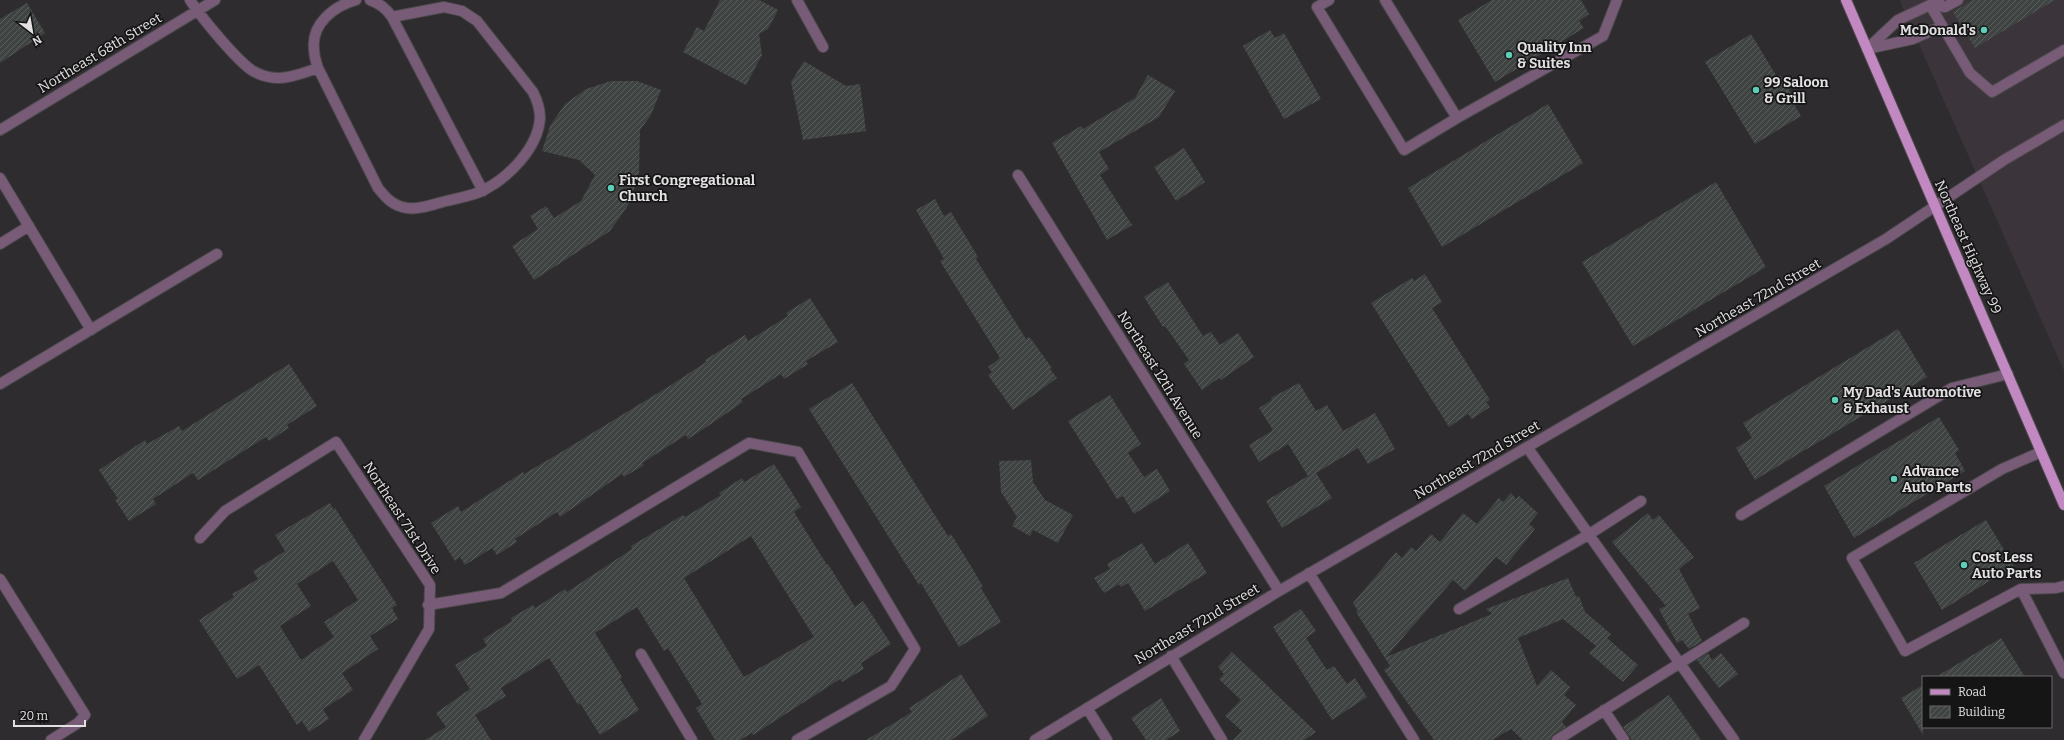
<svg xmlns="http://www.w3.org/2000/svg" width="2064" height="740" viewBox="0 0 2064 740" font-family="Bitter,serif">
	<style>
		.built { fill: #3c343b }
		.building { fill: url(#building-hatch); fill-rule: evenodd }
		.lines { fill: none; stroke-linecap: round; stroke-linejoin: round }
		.minor-casing { stroke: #4c494c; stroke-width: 12 }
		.major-casing { stroke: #4c494c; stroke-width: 12 }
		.minor { stroke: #785c77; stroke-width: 10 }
		.major { stroke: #c188c1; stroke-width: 10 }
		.poi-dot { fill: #5eceb8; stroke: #161516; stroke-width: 1.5 }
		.labels { text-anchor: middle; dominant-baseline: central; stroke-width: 3.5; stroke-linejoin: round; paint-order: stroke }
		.poi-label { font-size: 14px; font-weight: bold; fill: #e2e0e2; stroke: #161516; text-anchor: start }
		.street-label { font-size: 14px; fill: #e2e0e2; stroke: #161516 }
	</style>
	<defs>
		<pattern id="building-hatch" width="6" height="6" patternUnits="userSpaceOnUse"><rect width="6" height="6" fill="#3f4342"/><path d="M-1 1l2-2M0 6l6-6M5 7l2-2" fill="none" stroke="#5a5e5d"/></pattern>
	</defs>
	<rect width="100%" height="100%" fill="#2f2c2f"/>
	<path class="built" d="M 1900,0 L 2064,0 L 2064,371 L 1902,6 Z"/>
	<path class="building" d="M 720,0 L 759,0 L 778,10 L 768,29 L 759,34 L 762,55 L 746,85 L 683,52 L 697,27 L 704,31 Z
		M 1492,0 L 1581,0 L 1589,14 L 1579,21 L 1584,28 L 1495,82 L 1458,20 Z
		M 1973,0 L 2055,0 L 1975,48 L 1953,12 Z
		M 27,3 L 45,33 L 0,63 L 0,19 Z
		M 1270,30 L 1275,38 L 1284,33 L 1321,99 L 1284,119 L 1243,46 Z
		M 1751,34 L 1777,77 L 1780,75 L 1798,104 L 1795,106 L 1801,116 L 1755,144 L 1705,62 Z
		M 804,61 L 846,86 L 860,84 L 866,131 L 803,140 L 791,82 Z
		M 1148,75 L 1175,91 L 1159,117 L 1099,152 L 1109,169 L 1100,175 L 1132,225 L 1107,240 L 1052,143 L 1081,126 L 1083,129 L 1135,98 Z
		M 611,81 L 637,81 L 661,90 L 651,115 L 640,130 L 639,173 L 629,204 L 610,231 L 534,280 L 512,246 L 538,229 L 530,216 L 546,206 L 554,218 L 581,201 L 595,175 L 579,160 L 542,151 L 550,126 L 565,104 L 586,89 Z
		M 1548,104 L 1583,163 L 1442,247 L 1408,188 Z
		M 1184,148 L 1205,182 L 1176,201 L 1154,167 Z
		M 1716,182 L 1766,267 L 1633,346 L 1582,262 Z
		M 935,199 L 944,216 L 951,212 L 978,257 L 976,259 L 1026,339 L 1029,337 L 1031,339 L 1052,368 L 1050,369 L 1057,378 L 1013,410 L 988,375 L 992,372 L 988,367 L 1000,358 L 940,261 L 944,259 L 916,210 Z
		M 1425,274 L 1442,302 L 1432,308 L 1490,400 L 1486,402 L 1490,407 L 1472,419 L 1468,414 L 1449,427 L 1371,303 L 1412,278 L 1414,281 Z
		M 1168,282 L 1203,336 L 1211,332 L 1220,345 L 1238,333 L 1254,357 L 1221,380 L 1219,378 L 1202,390 L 1184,364 L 1189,360 L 1165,326 L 1163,327 L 1144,297 Z
		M 810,298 L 838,342 L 806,361 L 808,364 L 784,379 L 781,374 L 741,399 L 743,402 L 708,426 L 688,439 L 686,435 L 642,463 L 644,465 L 624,477 L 622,474 L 560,517 L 557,512 L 515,539 L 517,542 L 497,555 L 492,548 L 465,565 L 460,557 L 455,561 L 431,523 L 458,506 L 461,512 L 523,472 L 524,474 L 558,454 L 671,385 L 706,362 L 705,360 L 745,335 L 748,341 L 788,316 L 786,313 Z
		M 1898,329 L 1927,377 L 1755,480 L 1736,448 L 1752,438 L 1743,423 Z
		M 289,364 L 317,406 L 287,425 L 289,428 L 269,441 L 266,437 L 198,480 L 193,473 L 153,499 L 156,504 L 129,521 L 115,500 L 118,499 L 99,470 L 145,440 L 147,444 L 179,426 L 182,431 Z
		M 852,383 L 929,506 L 948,536 L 951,534 L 974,571 L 983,587 L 981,588 L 1001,622 L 959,647 L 921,583 L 919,585 L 905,563 L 809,409 Z
		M 1299,383 L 1316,411 L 1327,405 L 1343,431 L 1375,413 L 1395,449 L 1368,464 L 1358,448 L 1316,473 L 1332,498 L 1282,528 L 1266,501 L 1308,476 L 1288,444 L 1259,462 L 1249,445 L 1273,430 L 1259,408 L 1272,400 L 1271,398 Z
		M 1110,395 L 1141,444 L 1128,453 L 1144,477 L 1157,469 L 1170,491 L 1134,514 L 1123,496 L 1117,499 L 1068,421 Z
		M 1939,417 L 1959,450 L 1955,453 L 1965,471 L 1854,538 L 1824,486 Z
		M 1031,460 L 1033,482 L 1045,500 L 1073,515 L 1058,543 L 1033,530 L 1030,536 L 1012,526 L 1017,517 L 1001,492 L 999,461 Z
		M 774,464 L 801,507 L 794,512 L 827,565 L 828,564 L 855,607 L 863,601 L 891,644 L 861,663 L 864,669 L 842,682 L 840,679 L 753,735 L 752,733 L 740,740 L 715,740 L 696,708 L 702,704 L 668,648 L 664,651 L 637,607 L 595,633 L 622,677 L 620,679 L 639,710 L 600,735 L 580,703 L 578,705 L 549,658 L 501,688 L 506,696 L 475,715 L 491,740 L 425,740 L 446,727 L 436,713 L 470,689 L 455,665 L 487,646 L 483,639 L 512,621 L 511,618 L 533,605 L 535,608 L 565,589 L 567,592 L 632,549 L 631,546 L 683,515 L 685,517 L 721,495 L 719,493 L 742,478 L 744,482 ZM 751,536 L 814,637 L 744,677 L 684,578 Z
		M 1511,493 L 1516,499 L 1519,496 L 1538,513 L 1529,524 L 1535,529 L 1506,565 L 1496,557 L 1465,591 L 1453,580 L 1386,657 L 1492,614 L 1486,609 L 1568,578 L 1576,597 L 1579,596 L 1585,612 L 1611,634 L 1607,638 L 1638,665 L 1623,682 L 1589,653 L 1596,646 L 1563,619 L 1518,638 L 1537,686 L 1551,670 L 1570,687 L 1564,695 L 1576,705 L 1562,722 L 1566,727 L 1553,735 L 1551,740 L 1523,740 L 1511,729 L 1492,740 L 1434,740 L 1384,670 L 1390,666 L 1356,612 L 1358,611 L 1353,603 L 1396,552 L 1402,558 L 1411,547 L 1416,551 L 1431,534 L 1440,542 L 1463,513 L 1477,524 L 1499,498 L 1503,502 Z
		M 330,503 L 333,509 L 335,508 L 397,605 L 392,608 L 398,619 L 370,636 L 378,649 L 342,673 L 353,690 L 323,709 L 329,719 L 309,732 L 302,721 L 297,725 L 259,665 L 237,679 L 199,620 L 234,597 L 232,594 L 258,579 L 253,571 L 285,551 L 275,535 ZM 333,561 L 358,600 L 324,622 L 334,637 L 301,660 L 280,626 L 311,606 L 297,584 Z
		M 1648,513 L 1653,520 L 1659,515 L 1694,557 L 1679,569 L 1700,608 L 1688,614 L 1702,641 L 1689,649 L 1682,640 L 1677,643 L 1659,609 L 1666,606 L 1612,542 Z
		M 1986,520 L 2014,566 L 1942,610 L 1914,563 Z
		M 1142,543 L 1155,564 L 1188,543 L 1207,573 L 1145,611 L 1128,583 L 1121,587 L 1119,584 L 1104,593 L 1094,578 L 1110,569 L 1107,564 Z
		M 1301,609 L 1316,631 L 1306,638 L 1327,670 L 1334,666 L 1347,684 L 1355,678 L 1367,697 L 1332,720 L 1273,627 Z
		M 2001,638 L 2025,677 L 1936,677 Z
		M 1232,652 L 1316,732 L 1304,740 L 1233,740 L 1242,731 L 1225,716 L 1241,700 L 1219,679 L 1224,674 L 1218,667 Z
		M 1708,653 L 1712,660 L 1721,653 L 1738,674 L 1719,688 L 1697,660 Z
		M 961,674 L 988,716 L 951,740 L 866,740 L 912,712 L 909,708 Z
		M 1923,685 L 1923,735 L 1901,698 Z
		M 1669,695 L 1701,740 L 1632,740 L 1623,727 Z
		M 1161,698 L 1180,731 L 1166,740 L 1146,740 L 1131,718 Z"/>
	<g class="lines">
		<defs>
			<path id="minor" d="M 190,0 C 201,17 237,61 253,71 C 260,75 271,78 279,78 C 292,78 306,72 318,68 L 378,188 C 386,198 393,206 407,208 C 419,210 434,204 446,201 C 457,198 473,196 484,190 C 509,177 538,148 540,118 C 540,109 537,100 533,92 L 477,21 L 462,11 L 444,7 L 392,17
				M 370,0 C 380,4 386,8 392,17 L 483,191
				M 797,0 L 823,47
				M 1329,0 L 1317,7 L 1404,150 L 1457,118 L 1603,36 L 1617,0
				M 1385,0 L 1457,118
				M 1939,0 L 1930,5 L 1970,73 L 1992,92 L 2064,50
				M 1867,49 L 1898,20 L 1930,5 L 1945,7 L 1958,0
				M 1867,49 L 1913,39 L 1942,26
				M 318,68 C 316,62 314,56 314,49 C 311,24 334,6 356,0
				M 0,130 L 215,0
				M 1018,175 L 1279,591
				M 0,178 L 91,330
				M 0,244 L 29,226
				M 0,384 L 217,254
				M 1527,447 L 1734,740
				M 2041,452 L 2002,469 L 1852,558 L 1905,651 L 2021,589 L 2056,588 L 2064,586
				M 1741,515 L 1952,388 L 2008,374
				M 200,538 L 225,511 L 336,442 L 430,585 L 429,629 L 364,740
				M 1309,573 L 1414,740
				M 0,579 L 85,715 L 78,723 L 51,740
				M 2021,589 L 2064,673
				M 428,605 L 501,593 L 749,443 L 798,452 L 915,649 L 891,686 L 797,740
				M 1459,609 L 1588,535 L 1641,501
				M 641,654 L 692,740
				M 1171,656 L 1222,740
				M 1087,708 L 1107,740
				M 1604,710 L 1624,740
				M 1035,740 L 1279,591 L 1886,239 L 2004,160 L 2064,125
				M 1557,740 L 1744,623"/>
			<path id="major" d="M 1846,0 L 2064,505"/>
		</defs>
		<use href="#minor" class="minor-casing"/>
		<use href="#major" class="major-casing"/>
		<use href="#minor" class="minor"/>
		<use href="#major" class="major"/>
	</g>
	<g class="poi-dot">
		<circle cx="1984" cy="30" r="4"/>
		<circle cx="1509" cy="55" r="4"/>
		<circle cx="1756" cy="90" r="4"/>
		<circle cx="611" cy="188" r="4"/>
		<circle cx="1835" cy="400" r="4"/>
		<circle cx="1894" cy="479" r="4"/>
		<circle cx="1964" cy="565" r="4"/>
	</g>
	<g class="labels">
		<g class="poi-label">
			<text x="1976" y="30" text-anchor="end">McDonald's</text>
			<text x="1517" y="47">Quality Inn<tspan x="1517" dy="16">&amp; Suites</tspan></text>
			<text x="1764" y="82">99 Saloon<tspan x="1764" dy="16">&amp; Grill</tspan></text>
			<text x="619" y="180">First Congregational<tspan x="619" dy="16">Church</tspan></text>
			<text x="1843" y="392">My Dad's Automotive<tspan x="1843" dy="16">&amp; Exhaust</tspan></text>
			<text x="1902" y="471">Advance<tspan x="1902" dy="16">Auto Parts</tspan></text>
			<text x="1972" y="557">Cost Less<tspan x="1972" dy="16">Auto Parts</tspan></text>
		</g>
		<g class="street-label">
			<text transform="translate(100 53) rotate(-31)">Northeast 68th Street</text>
			<text transform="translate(1968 247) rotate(66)">Northeast Highway 99</text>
			<text transform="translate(1758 298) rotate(-30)">Northeast 72nd Street</text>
			<text transform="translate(1160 375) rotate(58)">Northeast 12th Avenue</text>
			<text transform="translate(1477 460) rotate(-30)">Northeast 72nd Street</text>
			<text transform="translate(402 518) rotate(57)">Northeast 71st Drive</text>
			<text transform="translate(1197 624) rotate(-31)">Northeast 72nd Street</text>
		</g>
	</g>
	<rect x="1922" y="676" width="130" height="52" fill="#161516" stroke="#686668"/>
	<rect x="1930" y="689" width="20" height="6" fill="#c188c1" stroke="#686668"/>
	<text x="1958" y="696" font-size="12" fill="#e2e0e2">Road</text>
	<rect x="1930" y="706" width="20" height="12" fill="url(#building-hatch)" stroke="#686668"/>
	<text x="1958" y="716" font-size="12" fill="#e2e0e2">Building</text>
	<g transform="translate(32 32) rotate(149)" stroke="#161516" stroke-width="3" paint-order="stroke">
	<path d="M0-3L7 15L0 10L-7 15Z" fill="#e2e0e2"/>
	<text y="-6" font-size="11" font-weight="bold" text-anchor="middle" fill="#e2e0e2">N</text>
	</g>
	<path d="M14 720v6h71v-6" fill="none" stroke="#e2e0e2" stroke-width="2"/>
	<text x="20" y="720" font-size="12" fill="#e2e0e2" stroke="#161516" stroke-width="3" paint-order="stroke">20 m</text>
</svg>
